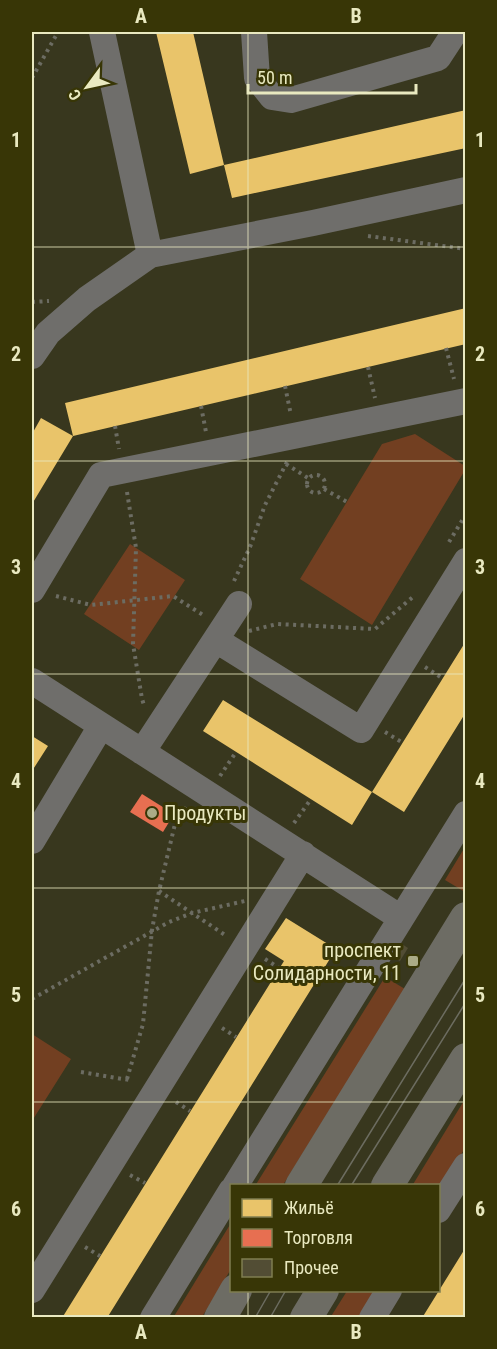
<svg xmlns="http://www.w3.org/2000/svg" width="497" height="1349" viewBox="0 0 497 1349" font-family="'Roboto Condensed',sans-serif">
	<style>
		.green { fill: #723f21 }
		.homes { fill: #e9c46a }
		.shops { fill: #e76f51 }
		.building { fill: #524d34 }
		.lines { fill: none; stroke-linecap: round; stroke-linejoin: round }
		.path { stroke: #6c6c62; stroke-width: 4; stroke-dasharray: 3 4.5; stroke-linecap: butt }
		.minor { stroke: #6f6e6b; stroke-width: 26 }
		.major { stroke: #6d6c64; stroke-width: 32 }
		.tram { stroke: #6c6c60; stroke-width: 1.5 }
		.grid { fill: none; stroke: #e9e9c0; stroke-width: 1.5; stroke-opacity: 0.55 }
		.poi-dot { fill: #abab87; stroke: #383606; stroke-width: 2 }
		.labels { text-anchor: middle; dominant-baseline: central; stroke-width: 6; stroke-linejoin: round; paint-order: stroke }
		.poi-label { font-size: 20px; fill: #e9e9c0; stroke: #383606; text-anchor: start }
		.neatline { fill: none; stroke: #e9e9c0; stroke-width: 2 }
		.grid-label { font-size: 20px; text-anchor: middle; font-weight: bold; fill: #e9e9c0 }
	</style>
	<rect width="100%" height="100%" fill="#38371e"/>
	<path class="green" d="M 415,434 L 465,466 L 465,470 L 372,625 L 300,579 L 382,444 Z
		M 130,544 L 185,580 L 139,650 L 84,614 Z
		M 465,847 L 465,892 L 445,880 Z
		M 385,977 L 405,989 L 283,1185 L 255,1186 Z
		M 32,1034 L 71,1059 L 32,1121 Z
		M 465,1099 L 465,1148 L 439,1191 L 438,1186 L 412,1186 Z
		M 231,1223 L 231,1269 L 202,1317 L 173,1318 Z
		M 347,1291 L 377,1291 L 361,1317 L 330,1318 Z"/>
	<path class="homes" d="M 156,32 L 193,32 L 224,165 L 190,174 Z
		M 466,110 L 466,148 L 232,198 L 224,165 Z
		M 466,308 L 466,344 L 73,436 L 65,403 Z
		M 41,418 L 73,436 L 32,504 L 32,434 Z
		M 466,641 L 466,712 L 404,812 L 372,792 Z
		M 223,700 L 372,792 L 352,825 L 203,731 Z
		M 32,736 L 48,746 L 32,771 Z
		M 286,918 L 336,949 L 107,1318 L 62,1318 L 284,961 L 265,949 Z
		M 466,1247 L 466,1315 L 464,1318 L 422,1318 Z"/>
	<path class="shops" d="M 142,794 L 174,814 L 163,832 L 130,812 Z"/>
	<path class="building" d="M 402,944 L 408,948 L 400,961 L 394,958 Z"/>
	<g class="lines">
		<path class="path" d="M 32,78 L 58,32
			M 368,236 L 466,249
			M 32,302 L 49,301
			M 446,348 L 454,379
			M 368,367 L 375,398
			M 285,386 L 291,415
			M 201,406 L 206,432
			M 115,426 L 119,449
			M 286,464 L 308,478
			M307 484a9 9 0 1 1 18 0a9 9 0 1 1-18 0Z
			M 324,489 L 347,502
			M 127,492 L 136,548 L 133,644 L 142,699 L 144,705
			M 449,542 L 466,514
			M 234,581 L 250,547 L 265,505 L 287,462
			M 56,596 L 91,605 L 173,596 L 203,615
			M 249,631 L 277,624 L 375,629 L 414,596
			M 425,667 L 442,678
			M 385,732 L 403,743
			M 220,776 L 236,752
			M 294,823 L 311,799
			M 159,891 L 225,935
			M 265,959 L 279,968
			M 32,999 L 169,922 L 192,913 L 245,901
			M 222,1028 L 236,1037
			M 81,1072 L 129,1080
			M 127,1079 L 143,1024 L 152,930 L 159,891 L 175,824 L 187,806
			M 176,1102 L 190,1111
			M 130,1175 L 145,1183
			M 85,1247 L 100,1256
			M 32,1317 L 32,1318"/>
		<path class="minor" d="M 102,32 L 150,255
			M 254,32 L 257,78 L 272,97 L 291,100 L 438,58 L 455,32
			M 32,356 L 48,333 L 87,299 L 150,255 L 313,223 L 466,190
			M 32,590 L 101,475 L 466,401
			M 216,640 L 361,730 L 466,561
			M 32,681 L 401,918
			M 142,752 L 239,604
			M 32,841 L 101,726
			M 235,1186 L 466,814
			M 438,1210 L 466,1166
			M 32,1290 L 303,854
			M 153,1318 L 231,1191
			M 372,1318 L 389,1290"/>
		<path class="major" d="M 301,1186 L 466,918
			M 387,1186 L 466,1059
			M 220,1318 L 236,1290
			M 306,1318 L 323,1290"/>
		<path class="tram" d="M 337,1186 L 466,978
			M 351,1186 L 466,1002
			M 255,1318 L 271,1290
			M 270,1318 L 286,1290"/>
	</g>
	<path class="grid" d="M 248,32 L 248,1186M 32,247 L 466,247M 32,461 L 466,461M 32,674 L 466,674M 32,888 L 466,888M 32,1102 L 466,1102M 248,1290 L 248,1318"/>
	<g class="poi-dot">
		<circle cx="152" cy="813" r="6"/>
		<rect x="407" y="955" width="12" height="12" rx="3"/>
	</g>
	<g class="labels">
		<g class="poi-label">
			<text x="164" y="813">Продукты</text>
			<text x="401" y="950" text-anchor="end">проспект<tspan x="401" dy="23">Солидарности, 11</tspan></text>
		</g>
	</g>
	<rect width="497" height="1349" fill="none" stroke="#383606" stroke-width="66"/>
	<rect x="230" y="1184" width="210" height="108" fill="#383606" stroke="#7f7e50" stroke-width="1.5"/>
	<rect x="242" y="1199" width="30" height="18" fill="#e9c46a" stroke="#7f7e50" stroke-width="1.5"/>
	<text x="284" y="1214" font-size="18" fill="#e9e9c0">Жильё</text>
	<rect x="242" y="1229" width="30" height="18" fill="#e76f51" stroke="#7f7e50" stroke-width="1.5"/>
	<text x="284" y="1244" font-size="18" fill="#e9e9c0">Торговля</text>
	<rect x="242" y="1259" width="30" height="18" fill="#524d34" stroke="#7f7e50" stroke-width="1.5"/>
	<text x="284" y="1274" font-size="18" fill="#e9e9c0">Прочее</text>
	<g transform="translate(87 87) rotate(237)" stroke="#383606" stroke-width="4.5" paint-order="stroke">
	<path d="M0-4.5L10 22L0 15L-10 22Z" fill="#e9e9c0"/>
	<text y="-9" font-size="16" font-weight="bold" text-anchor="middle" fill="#e9e9c0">С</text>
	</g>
	<path d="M248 84v9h168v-9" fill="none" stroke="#e9e9c0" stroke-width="3"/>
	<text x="257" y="84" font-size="18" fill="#e9e9c0" stroke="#383606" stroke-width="4.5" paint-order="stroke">50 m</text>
	<rect x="33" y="33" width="431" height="1283" class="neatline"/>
	<g class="grid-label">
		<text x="141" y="23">A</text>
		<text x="356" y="23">B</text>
		<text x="16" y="147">1</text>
		<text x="480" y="147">1</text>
		<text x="16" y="361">2</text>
		<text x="480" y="361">2</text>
		<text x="16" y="574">3</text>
		<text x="480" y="574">3</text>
		<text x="16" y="788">4</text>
		<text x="480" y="788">4</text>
		<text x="16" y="1002">5</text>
		<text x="480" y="1002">5</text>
		<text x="16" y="1216">6</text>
		<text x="480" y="1216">6</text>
		<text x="141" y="1339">A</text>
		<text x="356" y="1339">B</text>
	</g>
</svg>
